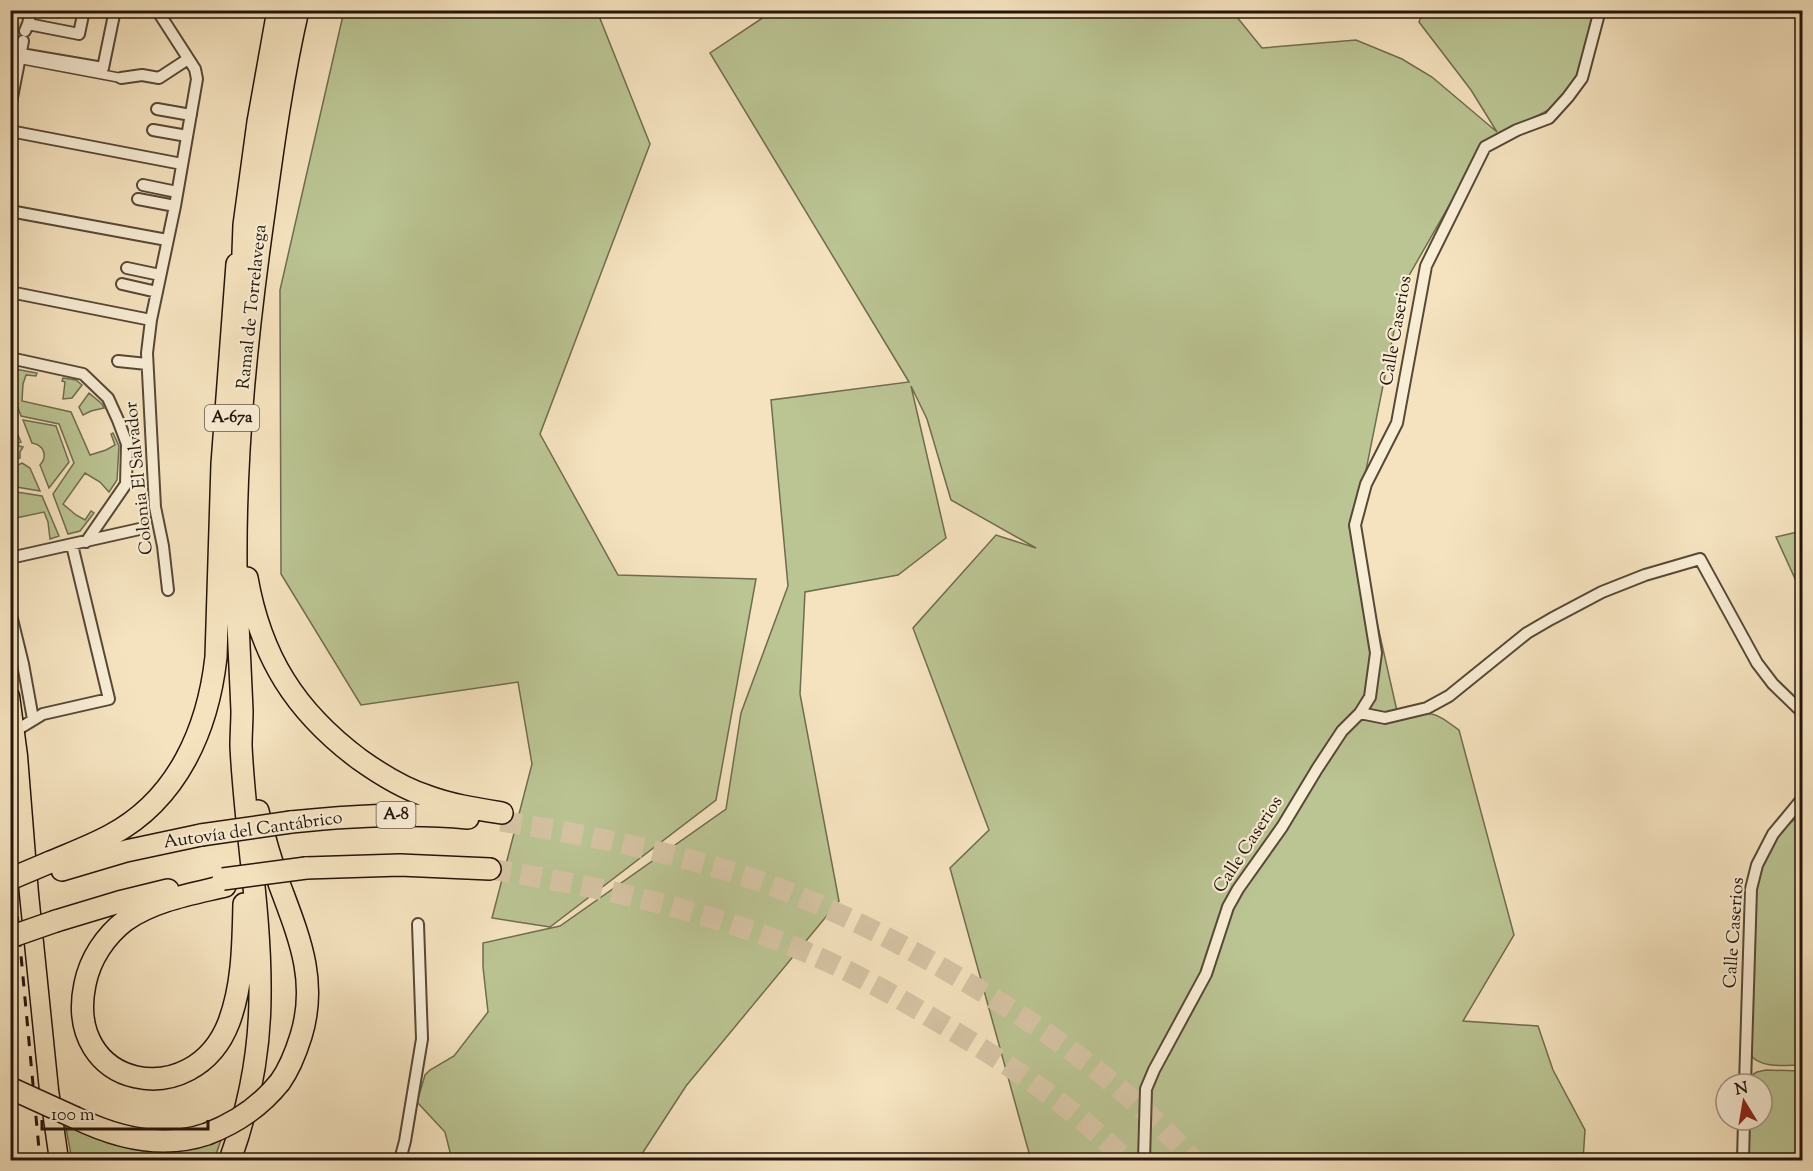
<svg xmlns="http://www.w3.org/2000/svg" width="1813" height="1171" viewBox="0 0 1813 1171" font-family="'Sorts Mill Goudy',serif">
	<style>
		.green { fill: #bbc493; stroke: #706c4e; stroke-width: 1.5 }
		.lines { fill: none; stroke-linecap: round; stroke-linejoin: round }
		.minor-tunnel { stroke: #d6c4a4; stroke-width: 10; stroke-dasharray: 10 5; stroke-linecap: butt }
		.motorway-tunnel { stroke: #d6c4a4; stroke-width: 21; stroke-dasharray: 21 10; stroke-linecap: butt }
		.pedestrian-casing { stroke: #584837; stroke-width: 11 }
		.minor-casing { stroke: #584837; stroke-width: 14 }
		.trunk-casing { stroke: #24140a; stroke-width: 21 }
		.motorway-casing { stroke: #24140a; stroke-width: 24 }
		.pedestrian { stroke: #f8edd5; stroke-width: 8 }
		.minor { stroke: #f8edd5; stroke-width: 10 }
		.trunk { stroke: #f5e3bf; stroke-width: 18 }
		.motorway { stroke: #f5e3bf; stroke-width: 21 }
		.rail { stroke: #24140a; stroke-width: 3; stroke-dasharray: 10 10; stroke-linecap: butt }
		.motorway-bridge-casing { stroke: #24140a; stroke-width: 24; stroke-linecap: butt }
		.motorway-bridge { stroke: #f5e3bf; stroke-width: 21 }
		.labels { text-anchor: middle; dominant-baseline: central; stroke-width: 4.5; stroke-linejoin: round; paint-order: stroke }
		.shield { fill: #f8edd5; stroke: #645547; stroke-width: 1.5 }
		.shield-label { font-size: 16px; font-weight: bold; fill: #24140a }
		.street-label { font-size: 18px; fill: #24140a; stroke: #f8edd5 }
	</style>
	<rect width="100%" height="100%" fill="#f5e3bf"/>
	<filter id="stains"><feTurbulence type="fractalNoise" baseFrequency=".00333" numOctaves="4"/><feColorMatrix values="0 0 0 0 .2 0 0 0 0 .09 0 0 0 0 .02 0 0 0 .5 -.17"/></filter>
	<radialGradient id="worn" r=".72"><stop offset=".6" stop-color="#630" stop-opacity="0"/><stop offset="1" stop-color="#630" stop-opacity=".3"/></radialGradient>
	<path class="green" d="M 344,11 L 597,11 L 650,144 L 540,434 L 618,575 L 756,579 L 716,800 L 550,927 L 492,918 L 532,764 L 518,682 L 361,705 L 281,574 L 280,290 Z
		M 773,11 L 1232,11 L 1262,48 L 1356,40 L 1402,59 L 1432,77 L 1497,132 L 1471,90 L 1419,22 L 1423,11 L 1596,11 C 1590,42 1578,90 1550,109 C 1534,119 1516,124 1500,133 C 1493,137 1487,143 1482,148 L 1403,286 L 1355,525 L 1399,720 C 1432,710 1431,710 1459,730 L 1514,935 L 1463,1021 L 1538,1026 L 1553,1070 L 1585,1130 L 1583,1160 L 1031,1160 L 950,868 L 989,830 L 913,628 L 996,535 L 1036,548 L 951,500 L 927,419 L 911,386 L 946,538 L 898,575 L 805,592 L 800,694 L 839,901 L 686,1086 L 638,1160 L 452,1160 L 445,1132 L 417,1102 L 425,1075 L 430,1070 L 454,1056 L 488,1012 L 483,967 L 483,943 L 560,926 L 726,809 L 741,713 L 788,586 L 771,400 L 909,382 L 710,53 Z
		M 15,369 L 37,373 L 36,376 L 26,375 L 23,384 L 22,401 L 71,412 L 90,455 L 106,450 L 115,445 L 111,434 L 113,433 L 119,446 L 117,480 L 109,492 L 100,482 L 85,473 L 63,504 L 76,515 L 85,520 L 91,511 L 94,513 L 80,531 L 68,534 L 53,494 L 74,463 L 59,424 L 21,416 L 11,389 L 11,371 Z
		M 63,378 L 76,380 L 82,385 L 72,398 L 63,399 L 65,382 L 62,381 Z
		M 89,393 L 102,404 L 104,408 L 91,411 L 83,415 L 79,407 Z
		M 23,420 L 56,426 L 69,462 L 49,488 L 40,465 C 48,456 44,445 32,443 Z
		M 13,424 L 21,442 L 18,443 L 19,446 L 23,447 L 20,452 L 20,458 L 11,461 L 11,428 Z
		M 22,463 L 30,468 L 40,491 L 11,486 L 11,468 Z
		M 10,491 L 42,496 L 59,536 L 50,539 L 48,522 L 44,512 L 11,519 Z
		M 1802,531 L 1802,594 L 1776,537 Z
		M 1802,813 L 1802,1065 C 1785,1065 1764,1069 1751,1056 L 1755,886 L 1765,855 L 1781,831 Z
		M 1766,1070 L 1802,1071 L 1802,1160 L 1746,1160 L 1747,1120 L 1762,1120 L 1762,1084 L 1748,1084 L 1750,1076 L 1757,1072 Z
		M 65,1123 C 94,1138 128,1152 162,1152 C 182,1151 202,1145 221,1140 L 214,1160 L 72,1160 Z"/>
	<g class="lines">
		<path class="minor-tunnel" d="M 10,25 L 22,28"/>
		<path class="motorway-tunnel" d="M 501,821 C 593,836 687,854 775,887 C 844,913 910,948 973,986 C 1056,1036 1128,1088 1193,1160
			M 490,869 C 601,887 710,910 813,955 C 864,977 913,1006 960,1035 C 1019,1071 1077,1111 1126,1160"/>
		<defs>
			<path id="pedestrian" d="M 20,59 L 121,78"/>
			<path id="minor" d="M 157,10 L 195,69 L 197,79 L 175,206 L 151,320 L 147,353 L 155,507 L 163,546 L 168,590
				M 28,24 L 79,34 L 84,10
				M 25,31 L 28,24 L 31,10
				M 21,54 L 103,68 L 115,10
				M 121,78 L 142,75 L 159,78 L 188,59
				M 10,108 L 23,41
				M 157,109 L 191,115
				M 153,130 L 187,136
				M 10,131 L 182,164
				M 143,185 L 177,192
				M 138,199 L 175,206
				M 10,211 L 167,240
				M 127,268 L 160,275
				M 122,284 L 157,292
				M 10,292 L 151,320
				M 10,358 L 83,374 L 108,398 L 118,420 L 127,444 L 126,484 L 86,542
				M 118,361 L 147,364
				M 10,558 L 144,528
				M 10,611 L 23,664 L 33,719
				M 1360,713 L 1385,718 L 1427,708 L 1449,696 L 1527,633 L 1551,619 L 1602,592 L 1645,575 L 1700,559 L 1757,663 L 1773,684 L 1802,712
				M 15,731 L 43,714 L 109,699 L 72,545
				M 1745,1084 L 1751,889 L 1757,865 L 1773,834 L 1802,799
				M 400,1160 L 405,1141 L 422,1039 L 418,924
				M 1144,1160 L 1146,1089 L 1154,1070 L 1206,974 L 1228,907 L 1238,889 L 1282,827 L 1317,769 L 1342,731 L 1360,713 L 1370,697 L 1376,653 L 1355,525 L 1366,484 L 1397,423 L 1426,266 L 1485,147 L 1517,130 L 1549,118 L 1568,97 L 1582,78 L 1600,10
				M 1743,1160 L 1744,1120"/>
			<path id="trunk" d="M 10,696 L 18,756 L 29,894 L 49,1090 L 59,1160"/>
			<path id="motorway" d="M 242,280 L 244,225 L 258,122 L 278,10
				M 247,578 C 261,657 295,711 359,759 C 380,774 402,788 427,796 C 451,805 477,809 502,813
				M 258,811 C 264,837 271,861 280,886 C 299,937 318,981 301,1036 C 296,1052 290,1068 280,1082
				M 291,822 C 349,816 409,812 468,818
				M 48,863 C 69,854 91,846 111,835 C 178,799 208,729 216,657 L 222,464 L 237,264
				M 306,868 L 400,865 L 490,869
				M 62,870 L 126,851 L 201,835
				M 225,886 C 192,894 155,900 126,920 C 105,936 90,959 85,984 C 63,1089 194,1114 229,1022 C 243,984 243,944 244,904
				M 56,921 L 119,902 L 168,890
				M 76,1118 C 117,1138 163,1149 207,1134
				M 230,1160 C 249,1107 260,1051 260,995 C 261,912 245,829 241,746 C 241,734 242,722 242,711 C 240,662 237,614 236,565 C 235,445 248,325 265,206 C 274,140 283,75 298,10"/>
		</defs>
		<use href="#pedestrian" class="pedestrian-casing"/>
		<use href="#minor" class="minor-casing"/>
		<use href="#trunk" class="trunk-casing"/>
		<use href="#motorway" class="motorway-casing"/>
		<use href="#pedestrian" class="pedestrian"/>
		<use href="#minor" class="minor"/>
		<use href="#trunk" class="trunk"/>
		<use href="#motorway" class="motorway"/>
		<path class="rail" d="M 10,837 L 40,1160"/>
		<defs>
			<path id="motorway-bridge" d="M 201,835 L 291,822
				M 10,879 L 48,863
				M 223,879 L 306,868
				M 10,937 L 56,921
				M 10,1088 L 76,1118
				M 207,1134 C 236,1123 260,1107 280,1082"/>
		</defs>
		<use href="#motorway-bridge" class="motorway-bridge-casing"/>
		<use href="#motorway-bridge" class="motorway-bridge"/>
	</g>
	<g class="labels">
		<g class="shield">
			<rect x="205" y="405" width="54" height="26" rx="4.5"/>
			<rect x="376.5" y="802" width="39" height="26" rx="4.5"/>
		</g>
		<g class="shield-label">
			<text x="232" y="418">A-67a</text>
			<text x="396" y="815">A-8</text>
		</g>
		<g class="street-label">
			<text transform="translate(253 307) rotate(-84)">Ramal de Torrelavega</text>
			<text transform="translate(1397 331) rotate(-80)">Calle Caserios</text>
			<text transform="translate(140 478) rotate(-96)">Colonia El Salvador</text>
			<text transform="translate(253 831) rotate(-8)">Autovía del Cantábrico</text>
			<text transform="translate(1249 845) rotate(-57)">Calle Caserios</text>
			<text transform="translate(1735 933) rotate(-86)">Calle Caserios</text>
		</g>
	</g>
	<rect width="1813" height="1171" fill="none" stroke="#f5e3bf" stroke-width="36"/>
	<rect x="12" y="12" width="1789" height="1147" fill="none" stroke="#24140a" stroke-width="3"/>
	<rect x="18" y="18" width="1777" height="1135" fill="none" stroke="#24140a" stroke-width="1.5"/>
	<g transform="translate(1744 1102) rotate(349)"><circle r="28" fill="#f8edd5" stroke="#a39684" stroke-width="1.5"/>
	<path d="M0-4.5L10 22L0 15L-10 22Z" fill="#8f2418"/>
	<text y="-9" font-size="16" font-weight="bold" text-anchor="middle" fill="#24140a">N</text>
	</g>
	<path d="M42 1120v9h166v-9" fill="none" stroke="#24140a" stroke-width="3"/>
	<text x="51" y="1120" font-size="18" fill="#24140a" stroke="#f8edd5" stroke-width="4.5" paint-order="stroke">100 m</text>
	<rect width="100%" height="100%" filter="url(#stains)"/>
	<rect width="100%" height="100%" fill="url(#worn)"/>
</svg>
